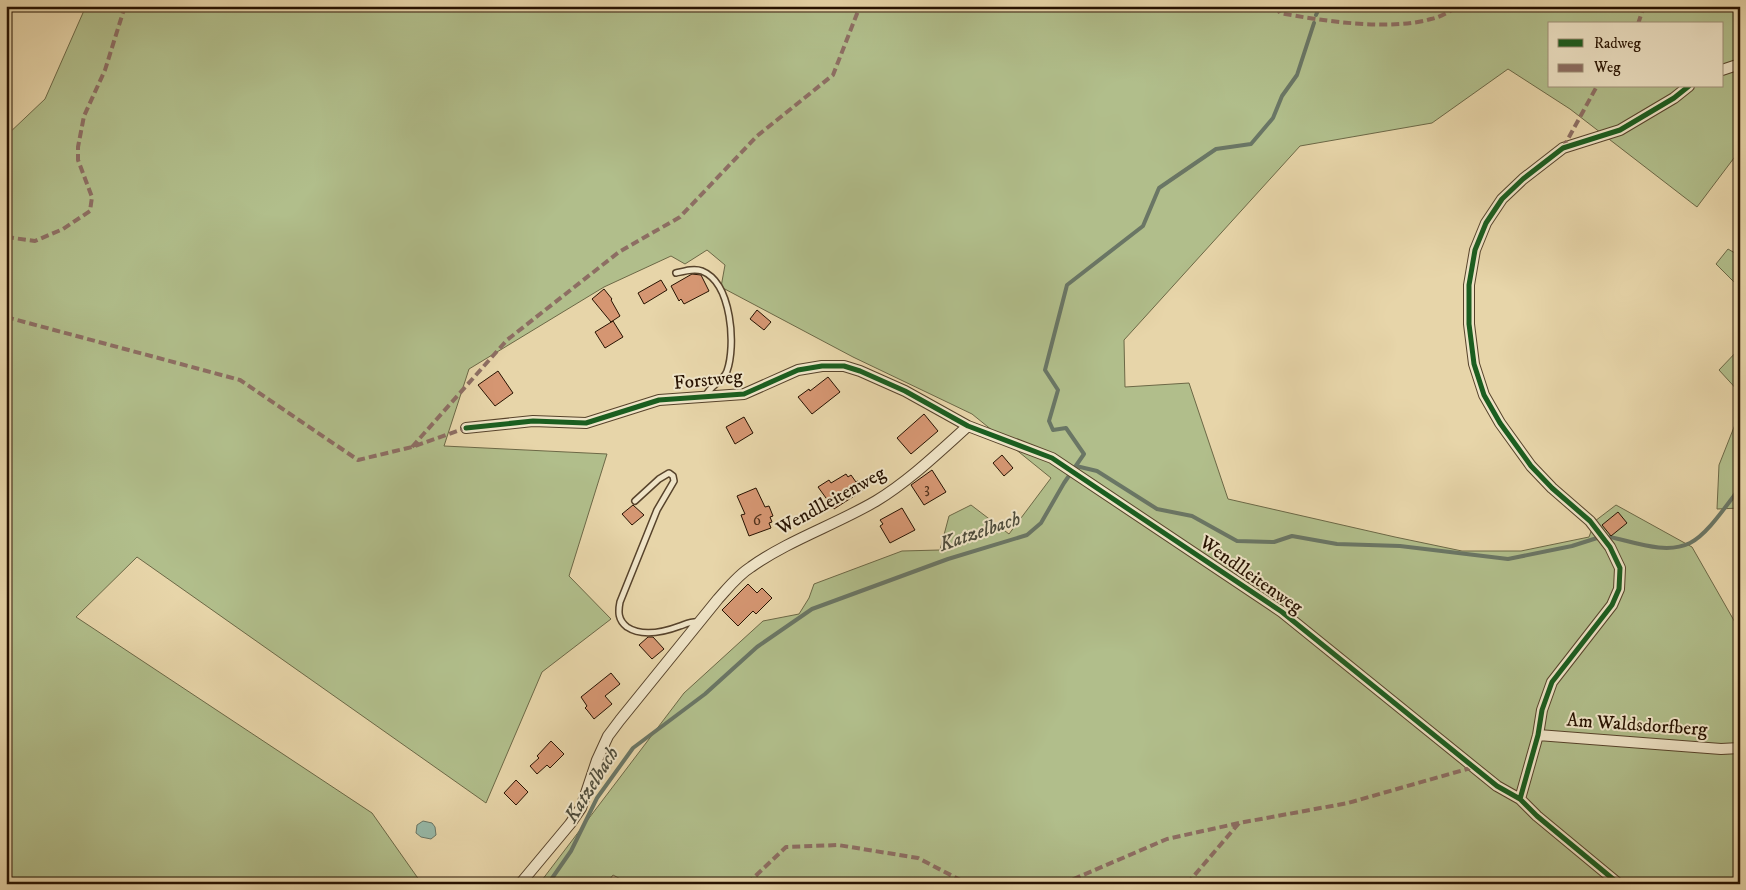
<svg xmlns="http://www.w3.org/2000/svg" width="1746" height="890" viewBox="0 0 1746 890" font-family="'IM FELL DW Pica',serif">
	<style>
		.green { fill: #b1be8b; stroke: #6c6846; fill-rule: evenodd }
		.water { fill: #97b9a8; stroke: #6a7665 }
		.lines { fill: none; stroke-linecap: round; stroke-linejoin: round }
		.stream { stroke: #6a7665; stroke-width: 4 }
		.building { fill: #d59672; stroke: #271201 }
		.service-casing { stroke: #57432b; stroke-width: 8 }
		.minor-casing { stroke: #57432b; stroke-width: 12 }
		.service { stroke: #efe4c7; stroke-width: 5 }
		.minor { stroke: #efe4c7; stroke-width: 10 }
		.quiet { stroke: #8d6e63; stroke-width: 4; stroke-dasharray: 8 4; stroke-linecap: butt }
		.cycleway-casing { stroke: #efe4c7; stroke-width: 8 }
		.cycleway { stroke: #1b5e20; stroke-width: 5 }
		.labels { text-anchor: middle; dominant-baseline: central; stroke-width: 4; stroke-linejoin: round; paint-order: stroke }
		.number-label { font-size: 16px; fill: #52331d }
		.street-label { font-size: 19px; fill: #271201; stroke: #efe4c7 }
		.water-label { font-size: 20px; font-style: italic; fill: #4e4c3b; stroke: #efe4c7 }
	</style>
	<rect width="100%" height="100%" fill="#e7d5a9"/>
	<filter id="stains"><feTurbulence type="fractalNoise" baseFrequency=".004" numOctaves="4"/><feColorMatrix values="0 0 0 0 .2 0 0 0 0 .09 0 0 0 0 .02 0 0 0 .5 -.17"/></filter>
	<radialGradient id="worn" r=".72"><stop offset=".6" stop-color="#630" stop-opacity="0"/><stop offset="1" stop-color="#630" stop-opacity=".3"/></radialGradient>
	<path class="green" d="M 86,6 L 1740,6 L 1740,150 L 1697,207 L 1570,109 L 1508,69 L 1432,123 L 1300,146 L 1124,340 L 1125,387 L 1189,383 L 1228,499 L 1395,537 L 1462,551 L 1521,551 L 1589,537 L 1595,521 L 1616,505 L 1692,547 L 1740,631 L 1740,884 L 1599,884 L 1584,882 L 1580,884 L 630,884 L 613,875 L 606,884 L 539,884 L 684,693 L 763,621 L 799,614 L 809,598 L 814,584 L 902,551 L 940,550 L 949,516 L 971,505 L 1009,534 L 1051,478 L 972,414 L 853,357 L 721,287 L 725,265 L 707,250 L 685,264 L 671,256 L 604,287 L 469,369 L 444,446 L 607,454 L 569,576 L 611,619 L 542,672 L 486,803 L 137,557 L 76,617 L 372,813 L 422,884 L 6,884 L 6,136 L 45,99 ZM 1550,24 L 1722,24 L 1722,86 L 1550,86 Z
		M 1728,249 L 1740,256 L 1740,288 L 1716,264 Z
		M 1740,348 L 1740,393 L 1719,370 Z
		M 1740,412 L 1740,508 L 1717,509 L 1719,465 Z"/>
	<path class="water" d="M 423,821 L 432,823 L 435,827 L 436,835 L 431,839 L 421,837 L 416,833 L 417,825 Z"/>
	<g class="lines">
		<path class="stream" d="M 1316,15 L 1320,6
			M 1076,466 L 1097,471 L 1157,509 L 1192,516 L 1237,541 L 1274,542 L 1292,536 L 1337,544 L 1400,546 L 1508,559 L 1572,546 L 1597,538
			M 1610,537 C 1634,542 1666,555 1690,543 C 1708,534 1727,504 1740,488
			M 548,884 L 571,851 L 597,798 L 633,748 L 705,694 L 757,647 L 812,609 L 948,559 L 1027,535 L 1041,523 L 1064,483 L 1084,454 L 1066,428 L 1053,430 L 1049,421 L 1058,390 L 1045,370 L 1067,285 L 1143,226 L 1159,188 L 1216,149 L 1251,144 L 1273,118 L 1282,96 L 1297,75 L 1314,23"/>
	</g>
	<path class="building" d="M 692,274 L 701,275 L 709,291 L 684,304 L 681,299 L 679,301 L 671,286 Z
		M 661,280 L 667,290 L 644,304 L 638,293 Z
		M 604,289 L 612,299 L 611,300 L 620,316 L 611,322 L 592,299 Z
		M 757,310 L 771,322 L 764,330 L 750,319 Z
		M 613,321 L 623,337 L 605,348 L 595,332 Z
		M 498,371 L 513,393 L 495,406 L 478,385 Z
		M 828,377 L 840,392 L 812,414 L 798,397 L 809,389 L 810,391 Z
		M 924,414 L 938,431 L 911,454 L 897,438 Z
		M 744,417 L 753,433 L 735,444 L 726,427 Z
		M 1002,455 L 1013,468 L 1004,476 L 993,463 Z
		M 932,470 L 946,492 L 924,505 L 911,485 Z
		M 846,474 L 848,477 L 851,475 L 856,482 L 858,481 L 862,491 L 834,509 L 818,487 L 829,480 L 831,483 Z
		M 756,488 L 765,507 L 769,506 L 773,516 L 770,517 L 772,522 L 769,523 L 771,528 L 749,536 L 741,515 L 745,514 L 737,496 Z
		M 633,505 L 644,515 L 632,525 L 622,514 Z
		M 902,508 L 915,530 L 890,543 L 880,526 L 883,524 L 880,520 Z
		M 1618,512 L 1627,523 L 1611,536 L 1602,525 Z
		M 748,584 L 757,593 L 762,588 L 772,598 L 756,614 L 753,611 L 738,626 L 722,610 Z
		M 648,637 L 653,637 L 664,649 L 652,659 L 639,645 Z
		M 611,673 L 620,684 L 605,696 L 612,704 L 594,719 L 587,710 L 585,708 L 587,706 L 581,697 Z
		M 551,741 L 564,754 L 550,768 L 547,765 L 537,774 L 530,766 L 539,758 L 537,756 Z
		M 516,780 L 528,792 L 516,805 L 504,793 Z"/>
	<g class="lines">
		<defs>
			<path id="service" d="M 676,273 C 684,271 694,268 702,271 C 732,283 736,346 727,371 C 723,382 708,386 705,398
				M 635,501 L 659,479 L 669,473 L 673,476 L 674,481 L 657,510 L 620,602 C 618,612 618,620 627,627 C 642,637 664,632 680,626 C 686,624 692,621 699,622"/>
			<path id="minor" d="M 1722,70 L 1740,64
				M 466,428 L 533,421 L 586,423 L 659,400 L 744,394 L 798,370 L 822,366 L 844,366 L 860,371 L 905,391 L 968,426 L 1052,458 L 1282,612 L 1497,786 L 1520,799 L 1537,816 L 1619,884
				M 1538,735 L 1721,749 L 1740,748
				M 1520,799 L 1538,735 L 1542,710 L 1552,682 L 1612,605 L 1619,589 L 1620,568 L 1610,547 L 1590,521 L 1552,488 L 1531,466 L 1500,423 L 1484,395 L 1474,364 L 1469,324 L 1469,285 L 1475,250 L 1486,223 L 1502,199 L 1523,179 L 1563,148 L 1620,130 L 1674,98 L 1689,86
				M 520,884 L 570,824 L 581,808 L 597,760 L 608,736 L 620,720 L 718,599 C 728,588 738,575 751,567 C 789,540 835,525 876,501 C 909,481 939,452 968,426"/>
		</defs>
		<use href="#service" class="service-casing"/>
		<use href="#minor" class="minor-casing"/>
		<use href="#service" class="service"/>
		<use href="#minor" class="minor"/>
		<path class="quiet" d="M 1276,6 L 1280,13 C 1322,21 1390,31 1431,19 C 1441,17 1450,11 1459,6
			M 1638,24 L 1644,6
			M 1563,148 L 1597,86
			M 6,237 L 35,241 L 63,229 L 90,211 L 92,197 L 78,160 L 78,147 L 84,116 L 105,70 L 125,6
			M 6,317 L 240,380 L 358,460 L 412,447 L 466,428
			M 412,447 L 507,340 L 619,252 L 680,217 L 757,136 L 833,75 L 860,6
			M 747,884 L 786,847 L 838,845 L 918,858 L 968,884
			M 1062,884 L 1167,839 L 1239,823 L 1348,803 L 1474,767
			M 1187,884 L 1239,823"/>
		<defs>
			<path id="cycleway" d="M 466,428 L 533,421 L 586,423 L 659,400 L 744,394 L 798,370 L 822,366 L 844,366 L 860,371 L 905,391 L 968,426 L 1052,458 L 1282,612 L 1497,786 L 1520,799 L 1537,816 L 1619,884
				M 1520,799 L 1538,735 L 1542,710 L 1552,682 L 1612,605 L 1619,589 L 1620,568 L 1610,547 L 1590,521 L 1552,488 L 1531,466 L 1500,423 L 1484,395 L 1474,364 L 1469,324 L 1469,285 L 1475,250 L 1486,223 L 1502,199 L 1523,179 L 1563,148 L 1620,130 L 1674,98 L 1689,86"/>
		</defs>
		<use href="#cycleway" class="cycleway-casing"/>
		<use href="#cycleway" class="cycleway"/>
	</g>
	<g class="labels">
		<g class="number-label">
			<text x="927" y="488">3</text>
			<text x="757" y="520">6</text>
		</g>
		<g class="street-label">
			<text transform="translate(708 380) rotate(-6)">Forstweg</text>
			<text transform="translate(831 501) rotate(-29)">Wendlleitenweg</text>
			<text transform="translate(1251 575) rotate(35)">Wendlleitenweg</text>
			<text transform="translate(1637 725) rotate(4)">Am Waldsdorfberg</text>
		</g>
		<g class="water-label">
			<text transform="translate(980 532) rotate(-19)">Katzelbach</text>
			<text transform="translate(592 785) rotate(-58)">Katzelbach</text>
		</g>
	</g>
	<rect width="1746" height="890" fill="none" stroke="#e7d5a9" stroke-width="25"/>
	<rect x="8" y="8" width="1731" height="875" fill="none" stroke="#271201" stroke-width="2.5"/>
	<rect x="12" y="12" width="1721" height="865" fill="none" stroke="#271201"/>
	<rect x="1548" y="22" width="175" height="65" fill="#efe4c7" stroke="#9f9078"/>
	<rect x="1558" y="39" width="25" height="8" fill="#1b5e20" stroke="#9f9078"/>
	<text x="1594" y="48" font-size="15" fill="#271201">Radweg</text>
	<rect x="1558" y="64" width="25" height="8" fill="#8d6e63" stroke="#9f9078"/>
	<text x="1594" y="72" font-size="15" fill="#271201">Weg</text>
	<rect width="100%" height="100%" filter="url(#stains)"/>
	<rect width="100%" height="100%" fill="url(#worn)"/>
</svg>
